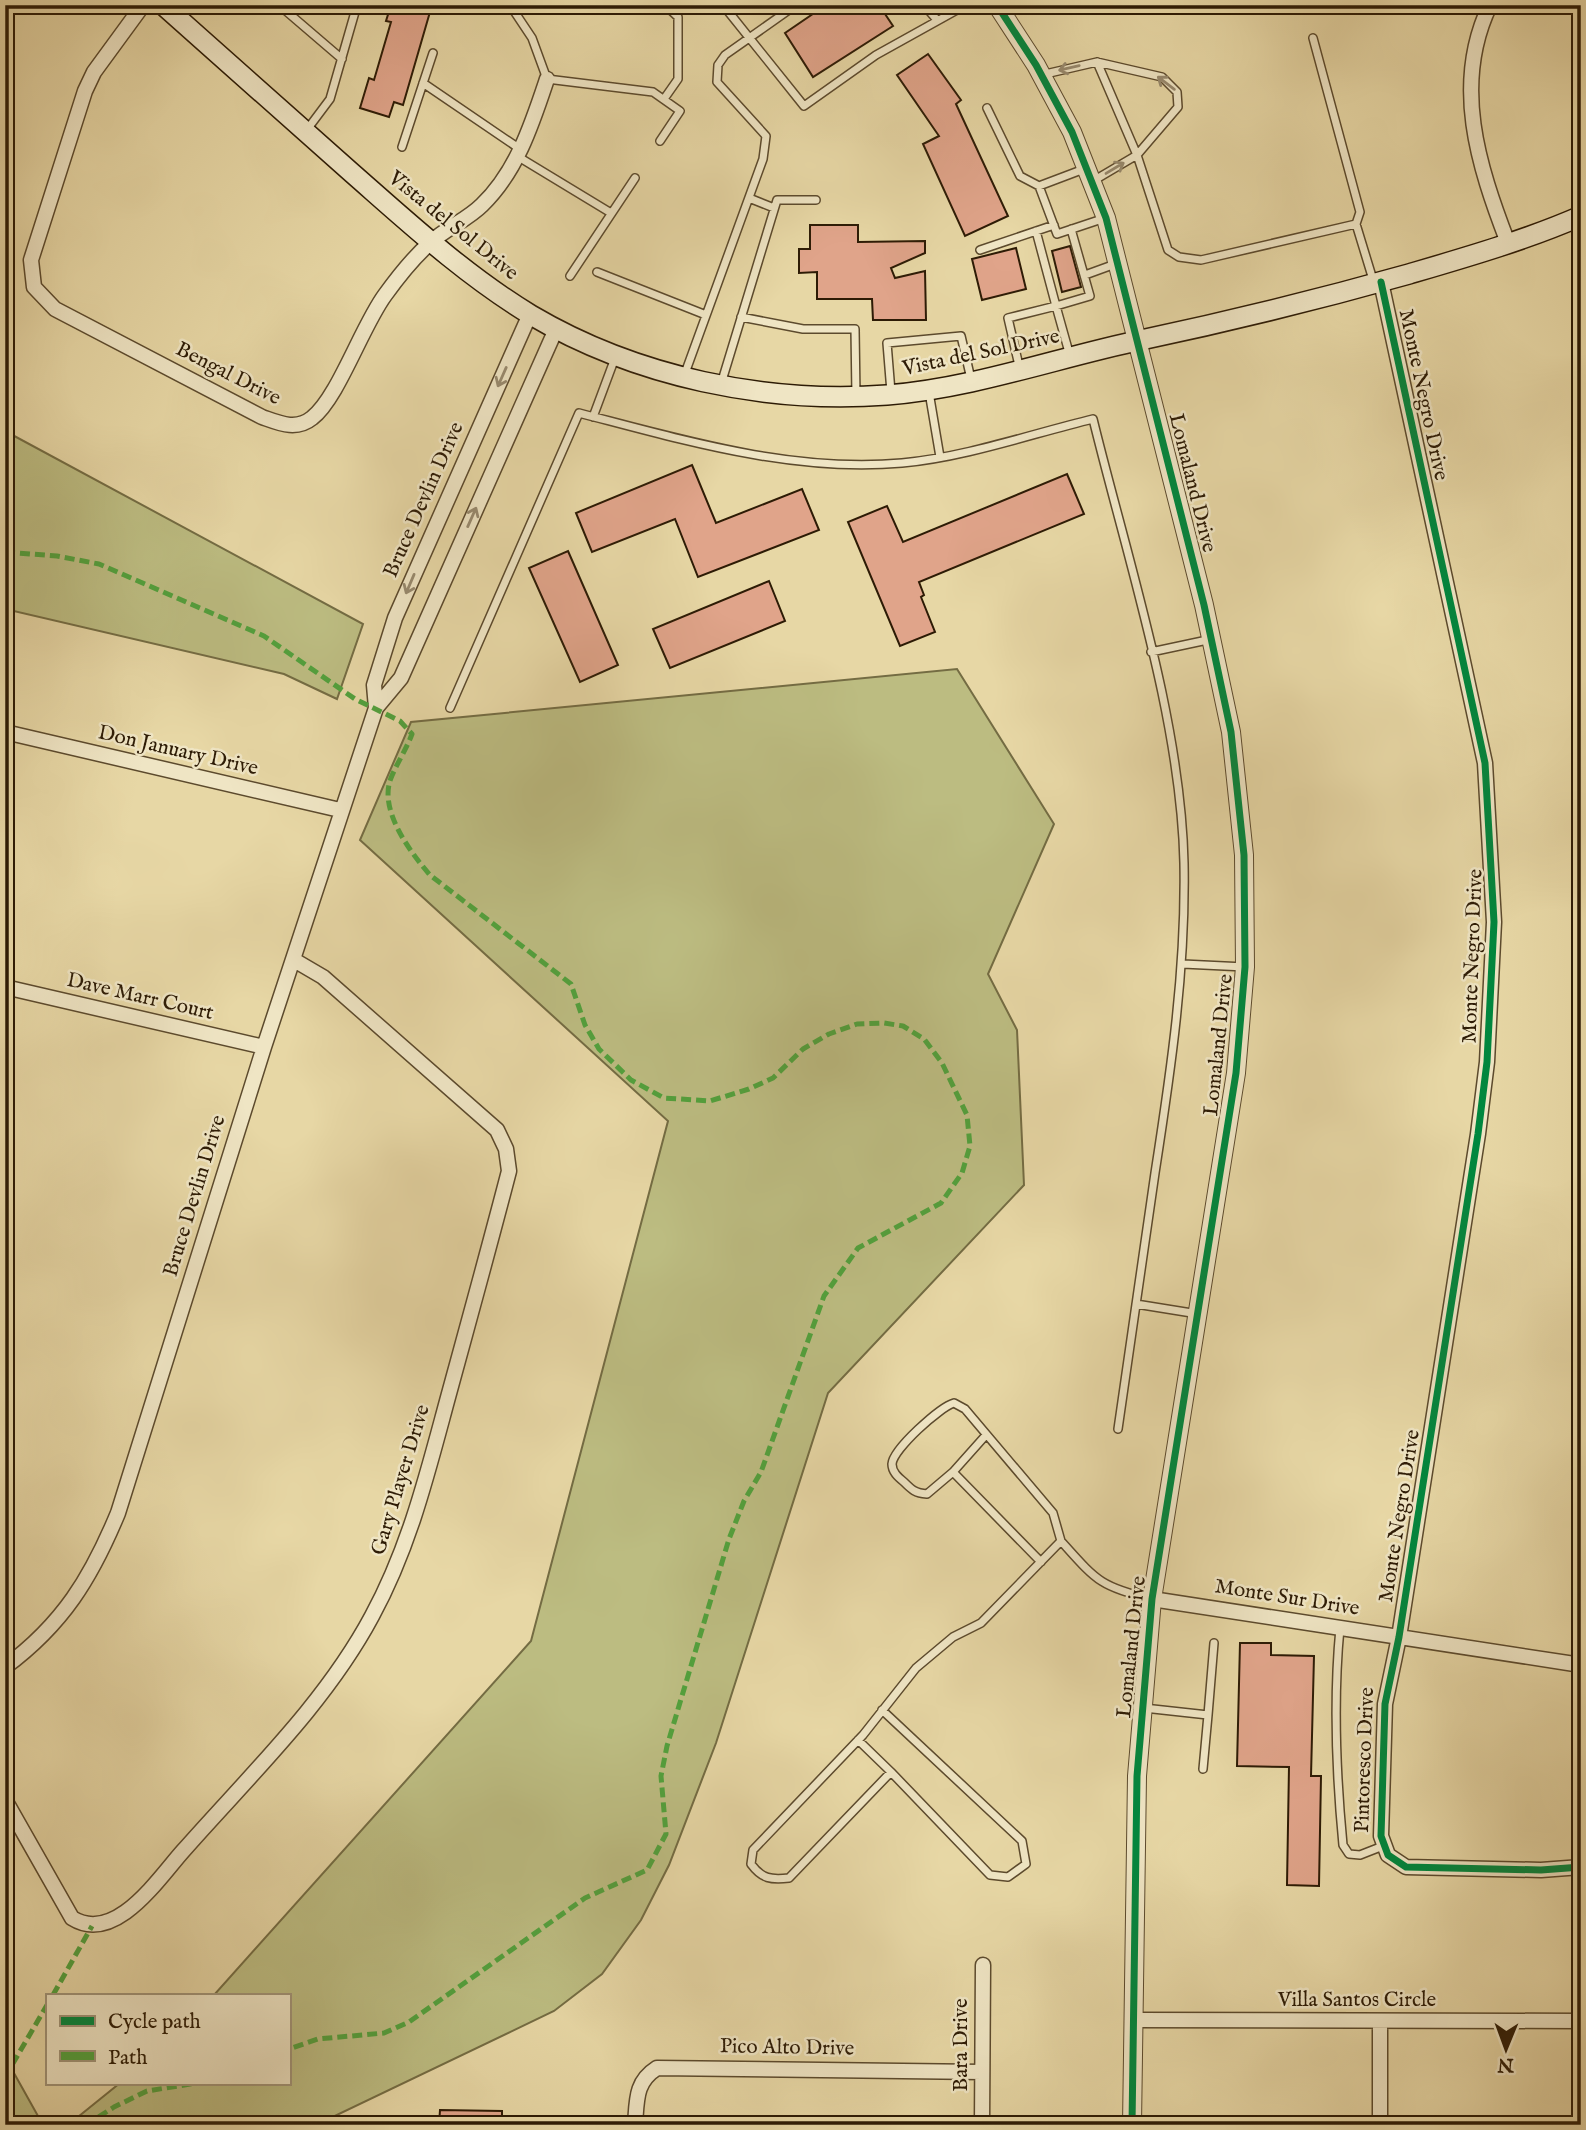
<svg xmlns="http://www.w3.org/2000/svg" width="1586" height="2130" viewBox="0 0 1586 2130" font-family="'IM FELL English',serif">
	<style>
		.green { fill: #bcbc81; stroke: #746c43; stroke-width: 2 }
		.building { fill: #e0a48a; stroke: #2d1b05; stroke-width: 2 }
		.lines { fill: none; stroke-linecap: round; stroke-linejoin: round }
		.service-casing { stroke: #5c4a2d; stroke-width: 10 }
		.minor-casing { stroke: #5c4a2d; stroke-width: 17 }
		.tertiary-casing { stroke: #5c4a2d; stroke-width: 20 }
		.secondary-casing { stroke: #2d1b05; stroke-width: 22 }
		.service { stroke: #efe5c4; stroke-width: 7 }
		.minor { stroke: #efe5c4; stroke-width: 14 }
		.tertiary { stroke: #efe5c4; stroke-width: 18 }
		.secondary { stroke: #efe5c4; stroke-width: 19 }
		.quiet { stroke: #52a13d; stroke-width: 5; stroke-dasharray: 10 5; stroke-linecap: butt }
		.cycleway-casing { stroke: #efe5c4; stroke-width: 11 }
		.cycleway { stroke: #00873e; stroke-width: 7 }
		.oneway { stroke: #988a6e }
		.labels { text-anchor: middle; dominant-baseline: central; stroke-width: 5; stroke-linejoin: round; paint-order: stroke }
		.street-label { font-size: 21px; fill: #2d1b05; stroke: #efe5c4 }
	</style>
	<rect width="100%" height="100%" fill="#e7d7a5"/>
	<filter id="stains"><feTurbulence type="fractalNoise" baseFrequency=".00286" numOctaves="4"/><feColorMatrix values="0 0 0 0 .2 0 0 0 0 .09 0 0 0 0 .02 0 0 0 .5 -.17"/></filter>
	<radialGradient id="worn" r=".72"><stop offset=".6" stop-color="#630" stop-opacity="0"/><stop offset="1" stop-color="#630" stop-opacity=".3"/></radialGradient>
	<path class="green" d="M 5,431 L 363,624 L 337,699 L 284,674 L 5,609 Z
		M 957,669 L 1054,824 L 988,974 L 1017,1030 L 1024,1185 L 828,1393 L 716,1743 L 669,1865 L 641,1920 L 602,1974 L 554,2011 L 316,2125 L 68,2125 L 120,2083 L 289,2083 L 289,1995 L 214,1995 L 531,1641 L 668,1121 L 360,840 L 411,722 Z
		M 5,2057 L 43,2125 L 5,2125 Z"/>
	<path class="building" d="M 391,5 L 432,5 L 403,105 L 394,102 L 389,117 L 360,108 L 369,78 L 374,80 L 391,22 L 386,21 Z
		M 826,5 L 879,5 L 893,26 L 813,77 L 785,33 Z
		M 928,54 L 961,100 L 956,104 L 1008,216 L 965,236 L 923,144 L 939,136 L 897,75 Z
		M 810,225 L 858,225 L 858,242 L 925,241 L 925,253 L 891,268 L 895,278 L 925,271 L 926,320 L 873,320 L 872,299 L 817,299 L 817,272 L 799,273 L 799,249 L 810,249 Z
		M 1070,246 L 1081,287 L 1062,292 L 1052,251 Z
		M 1016,248 L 1026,289 L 982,300 L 972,259 Z
		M 692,465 L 716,523 L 802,489 L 819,530 L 698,577 L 675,519 L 592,552 L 576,513 Z
		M 1067,474 L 1084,514 L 919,582 L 924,595 L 921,597 L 935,632 L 900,646 L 848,522 L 887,506 L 903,542 Z
		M 568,551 L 618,665 L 580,682 L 529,568 Z
		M 769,581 L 785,621 L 670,668 L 653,629 Z
		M 1240,1643 L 1271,1643 L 1271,1655 L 1314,1656 L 1311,1776 L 1321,1776 L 1319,1886 L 1287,1885 L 1289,1767 L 1237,1766 Z
		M 440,2110 L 502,2111 L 502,2125 L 439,2125 Z"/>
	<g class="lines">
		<defs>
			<path id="service" d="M 279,5 L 342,59
				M 510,5 L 532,38 L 547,79 L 653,92 L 680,111 L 660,141
				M 723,5 L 804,106 L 876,55 L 966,5
				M 924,5 L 937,20
				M 1313,38 L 1360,212 L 1356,224
				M 1097,62 L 1137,155 L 1168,250 L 1179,257 L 1201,260 L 1356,224 L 1374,283
				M 1041,75 L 1097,62 L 1162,77 L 1177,92 L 1178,107 L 1137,155 L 1093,181
				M 423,83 L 520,149
				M 664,99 L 678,79 L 678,17 L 665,5
				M 987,108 L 1020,176 L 1039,186 L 1057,234 L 1105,218
				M 306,131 L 330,99 L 357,5
				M 402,147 L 433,53
				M 517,156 L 611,213
				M 1039,186 L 1084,169
				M 749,198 L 774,208
				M 1036,231 L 1056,306 L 1090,296 L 1071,229
				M 980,250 L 1054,225
				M 597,272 L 706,315
				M 1085,275 L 1118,263
				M 570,276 L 635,178
				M 741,317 L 803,329 L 855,329 L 856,396
				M 1020,370 L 1008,318 L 1056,306 L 1070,356
				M 684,376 L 763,159 L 766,136 L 717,82 L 718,65 L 725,55 L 796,5
				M 721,384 L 777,200 L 816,200
				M 891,392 L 887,343 L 961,336 L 971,379
				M 929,392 L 940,457
				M 593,417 L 615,358
				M 1151,652 L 1212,639
				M 450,708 L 579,413 C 683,440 793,473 902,463 C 966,457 1031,434 1093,419 C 1127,558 1181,721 1184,863 C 1186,968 1171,1070 1155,1173 C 1143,1258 1130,1344 1118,1429
				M 1183,964 L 1245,967
				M 1136,1304 L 1198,1314
				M 953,1472 L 986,1435
				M 1041,1562 L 953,1472 L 927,1494 C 915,1493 912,1490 904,1482 C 898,1477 892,1472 892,1464 C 893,1449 940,1407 954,1403 L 965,1409 L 1053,1513 L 1061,1541
				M 1340,1628 C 1333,1700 1336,1773 1343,1845 L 1349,1854 L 1360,1855 L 1383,1846
				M 1144,1708 L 1208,1715 L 1203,1769
				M 882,1710 L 1022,1841 L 1026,1864 L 1008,1877 L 990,1875 L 891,1772 L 789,1878 C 771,1880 762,1879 751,1864 L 753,1850 L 863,1735 L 916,1668 L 953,1637 L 981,1623 L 1061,1541 C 1096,1580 1100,1587 1152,1599
				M 1208,1715 L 1214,1643
				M 858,1740 L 891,1772"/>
			<path id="minor" d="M 143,5 L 94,72 L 85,91 L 31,260 L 34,287 L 55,309 L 262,417 C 279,423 296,431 312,418 C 338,398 362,326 385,295 C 398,277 414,257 430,243 C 446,228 467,220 482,205 C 517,171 532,124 547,79
				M 1490,5 C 1452,84 1478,165 1508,243
				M 1381,282 L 1485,763 L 1494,922 L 1487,1062 L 1478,1134 L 1399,1637 L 1385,1704 L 1381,1836 L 1388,1855 L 1406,1867 L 1541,1870 L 1581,1867
				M 376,708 L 374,685 L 395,618 L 530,314
				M 5,732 L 340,810
				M 5,987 L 264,1047
				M 1152,1599 L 1581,1665
				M 5,1667 C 63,1624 91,1578 118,1513 L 264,1047 L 376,708 L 401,678 L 556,329
				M 5,1800 L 72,1918 C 115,1945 158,1879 183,1851 C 249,1776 325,1704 372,1616 C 409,1548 427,1475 447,1401 C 468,1324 489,1248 509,1171 L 506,1149 L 497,1130 L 323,977 L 294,960
				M 1133,2020 L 1581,2021
				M 635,2125 C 637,2100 635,2082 657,2068 L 982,2072
				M 982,2125 L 983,1965
				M 1380,2125 L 1380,2021"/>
			<path id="tertiary" d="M 997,5 L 1036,65 L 1072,132 L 1106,218 L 1204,605 L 1231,732 L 1244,855 L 1245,967 L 1236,1073 L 1152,1599 L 1137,1776 L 1132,2125"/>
			<path id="secondary" d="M 163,5 C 226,61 289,117 352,173 C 409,223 465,275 531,315 C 636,377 766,404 887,395 C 974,388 1056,358 1141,340 C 1231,321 1320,299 1409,274 C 1467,257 1526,240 1581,216"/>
		</defs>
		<use href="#service" class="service-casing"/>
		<use href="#minor" class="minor-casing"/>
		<use href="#tertiary" class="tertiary-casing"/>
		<use href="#secondary" class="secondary-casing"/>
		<use href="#service" class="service"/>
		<use href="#minor" class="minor"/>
		<use href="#tertiary" class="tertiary"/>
		<use href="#secondary" class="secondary"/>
		<path class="quiet" d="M 5,552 L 57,556 L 99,564 L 264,636 L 355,699 L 400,721 L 412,734 C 406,750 397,763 391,778 C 378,810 411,853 430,875 L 571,984 L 585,1025 L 599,1049 L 631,1080 L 664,1098 L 710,1101 L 749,1089 L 773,1078 L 803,1049 L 829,1034 L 857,1024 L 884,1023 L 903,1026 L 924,1039 L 942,1063 L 967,1115 L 970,1146 L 962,1173 L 941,1203 L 858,1248 L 824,1296 L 761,1472 L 744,1501 L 729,1539 L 667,1746 L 661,1776 L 666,1834 L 647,1870 L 585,1898 L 409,2022 L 384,2033 L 318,2039 L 289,2049
			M 53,1995 L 92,1926
			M 5,2077 L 47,2005
			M 86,2125 L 114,2107 L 147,2091 L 197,2083"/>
		<defs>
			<path id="cycleway" d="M 997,5 L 1036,65 L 1072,132 L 1106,218 L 1204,605 L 1231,732 L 1244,855 L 1245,967 L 1236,1073 L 1152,1599 L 1137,1776 L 1132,2125
				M 1381,282 L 1485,763 L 1494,922 L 1487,1062 L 1478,1134 L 1399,1637 L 1385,1704 L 1381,1836 L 1388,1855 L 1406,1867 L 1541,1870 L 1581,1867"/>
		</defs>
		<use href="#cycleway" class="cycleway-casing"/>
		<use href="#cycleway" class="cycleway"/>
	</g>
	<defs><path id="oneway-shaft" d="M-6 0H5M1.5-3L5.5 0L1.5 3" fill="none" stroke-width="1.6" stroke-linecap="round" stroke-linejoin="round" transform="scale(1.75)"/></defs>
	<g class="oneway">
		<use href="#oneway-shaft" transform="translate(1069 68) rotate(167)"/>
		<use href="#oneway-shaft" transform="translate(1166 83) rotate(-143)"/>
		<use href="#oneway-shaft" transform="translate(1115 168) rotate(-31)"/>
		<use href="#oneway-shaft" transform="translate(502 377) rotate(114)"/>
		<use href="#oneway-shaft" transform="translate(472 517) rotate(-66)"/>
		<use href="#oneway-shaft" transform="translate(410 584) rotate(113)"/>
	</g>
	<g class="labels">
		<g class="street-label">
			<text transform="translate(453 226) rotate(39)">Vista del Sol Drive</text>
			<text transform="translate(981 353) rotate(-12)">Vista del Sol Drive</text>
			<text transform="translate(228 374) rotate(27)">Bengal Drive</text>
			<text transform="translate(1423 395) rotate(78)">Monte Negro Drive</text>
			<text transform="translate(1192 483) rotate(76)">Lomaland Drive</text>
			<text transform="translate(424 500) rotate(-66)">Bruce Devlin Drive</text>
			<text transform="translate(178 751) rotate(13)">Don January Drive</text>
			<text transform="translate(1473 956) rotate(-88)">Monte Negro Drive</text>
			<text transform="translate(140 997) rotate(13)">Dave Marr Court</text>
			<text transform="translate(1219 1045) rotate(-84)">Lomaland Drive</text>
			<text transform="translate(195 1196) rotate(-73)">Bruce Devlin Drive</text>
			<text transform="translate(401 1480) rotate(-73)">Gary Player Drive</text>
			<text transform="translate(1400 1516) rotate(-81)">Monte Negro Drive</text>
			<text transform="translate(1287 1598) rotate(9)">Monte Sur Drive</text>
			<text transform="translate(1132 1647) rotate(-84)">Lomaland Drive</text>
			<text transform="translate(1365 1760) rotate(-88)">Pintoresco Drive</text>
			<text x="1357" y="2000">Villa Santos Circle</text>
			<text transform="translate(961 2045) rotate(-90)">Bara Drive</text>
			<text transform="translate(787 2048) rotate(1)">Pico Alto Drive</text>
		</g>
	</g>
	<rect width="1586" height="2130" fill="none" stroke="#e7d7a5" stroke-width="28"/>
	<rect x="7" y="7" width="1572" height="2116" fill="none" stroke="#2d1b05" stroke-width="3.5"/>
	<rect x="14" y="14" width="1558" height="2102" fill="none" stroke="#2d1b05" stroke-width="2"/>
	<rect x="46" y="1994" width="245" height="91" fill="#efe5c4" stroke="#a19478" stroke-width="2"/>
	<rect x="60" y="2016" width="35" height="10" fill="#00873e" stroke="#a19478" stroke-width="2"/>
	<text x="108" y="2028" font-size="21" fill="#2d1b05">Cycle path</text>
	<rect x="60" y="2051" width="35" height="10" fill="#52a13d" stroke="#a19478" stroke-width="2"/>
	<text x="108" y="2064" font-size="21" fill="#2d1b05">Path</text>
	<g transform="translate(1506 2049) rotate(181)" stroke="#efe5c4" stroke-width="5" paint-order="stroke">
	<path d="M0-5L12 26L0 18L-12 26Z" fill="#2d1b05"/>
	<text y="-10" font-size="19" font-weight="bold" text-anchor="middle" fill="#2d1b05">N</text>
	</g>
	<rect width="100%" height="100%" filter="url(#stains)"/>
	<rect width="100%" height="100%" fill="url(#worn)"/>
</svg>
